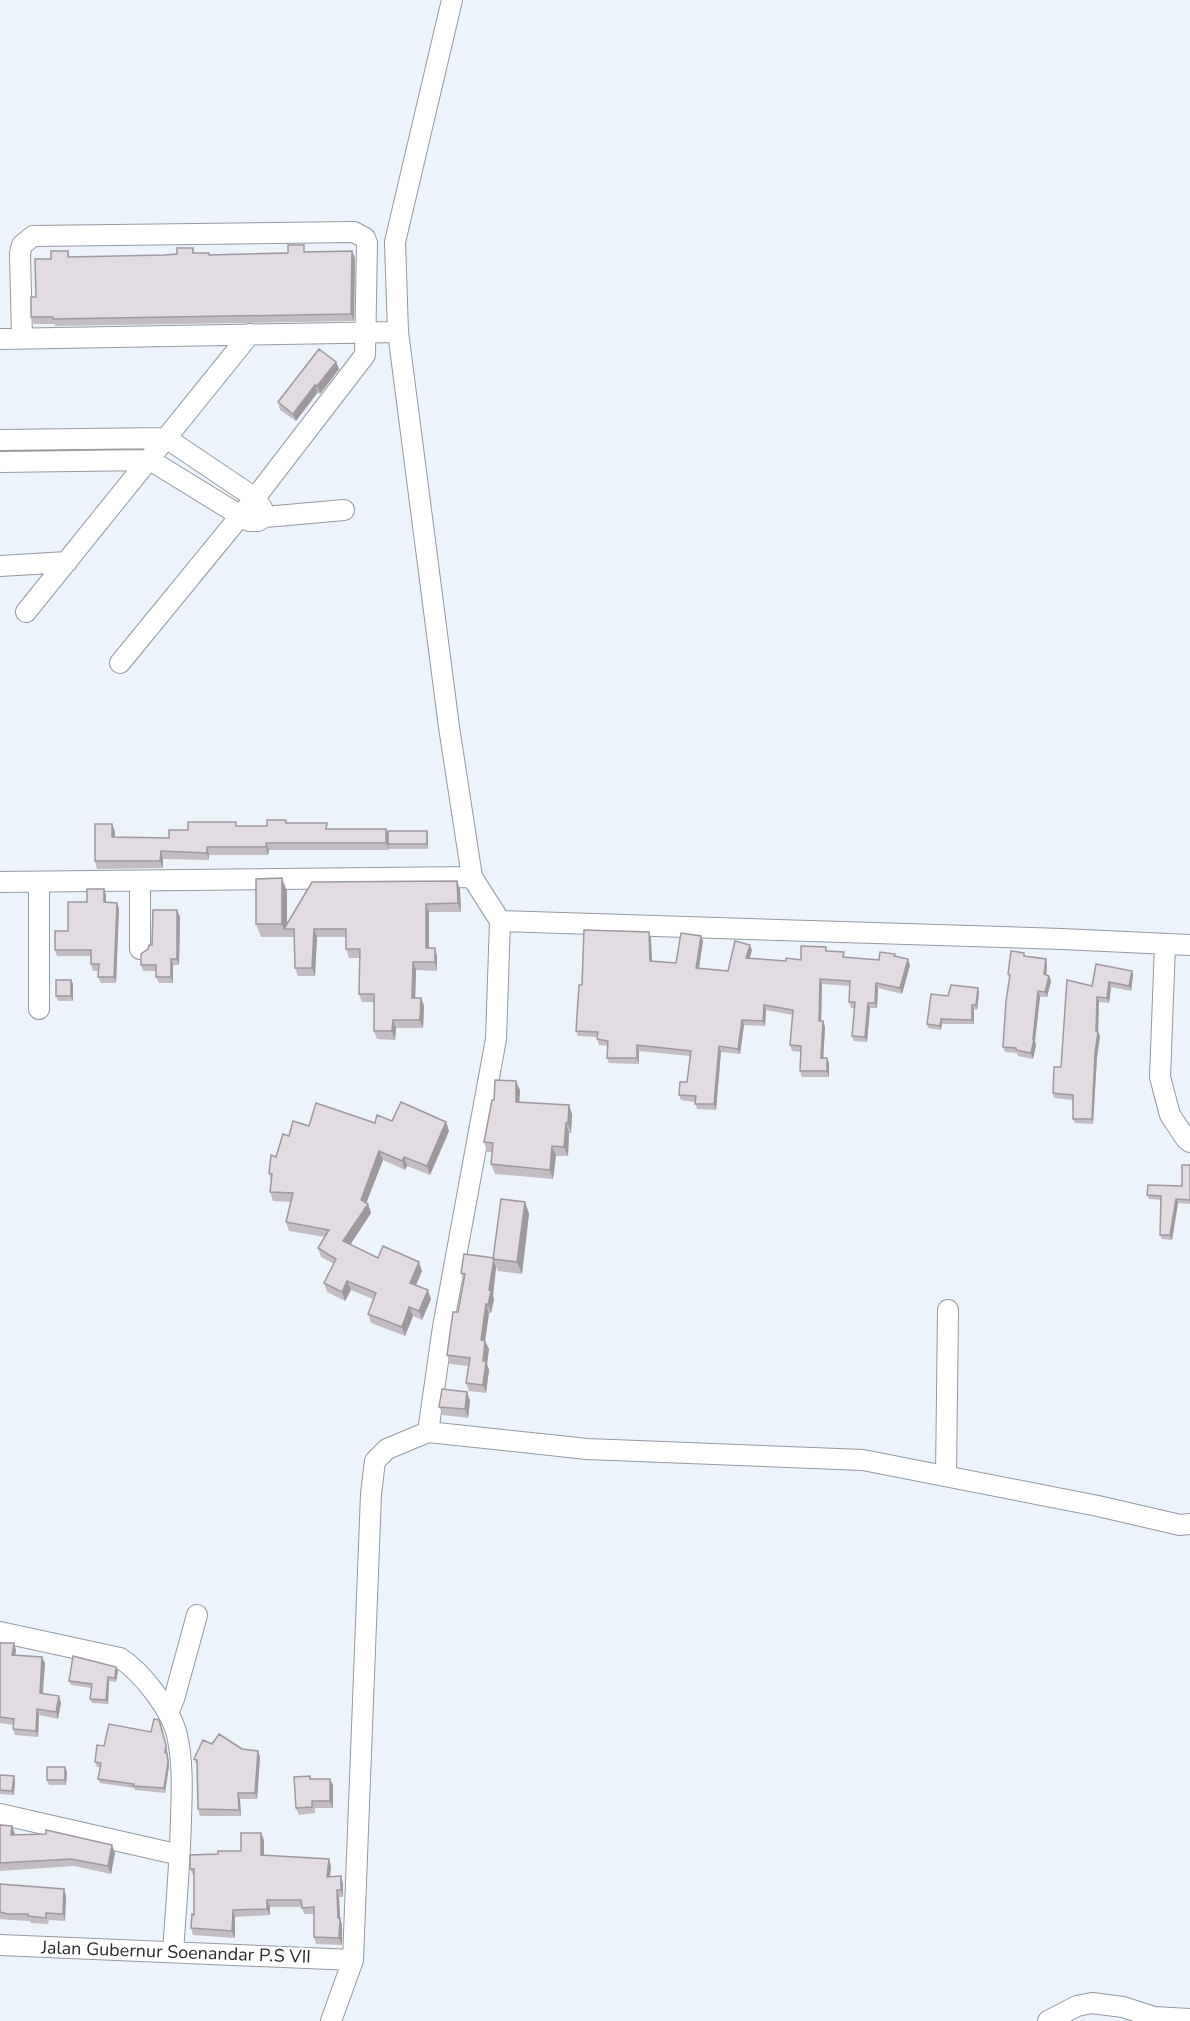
<svg xmlns="http://www.w3.org/2000/svg" width="1190" height="2021" viewBox="0 0 1190 2021" font-family="'Nunito Sans',sans-serif">
	<style>
		.lines { fill: none; stroke-linecap: round; stroke-linejoin: round }
		.street-casing { stroke: #939aa0; stroke-width: 22 }
		.street { stroke: #fff; stroke-width: 20 }
		.wall { fill: #c3bcc2 }
		.shaded-wall { fill: #9f999e }
		.building { fill: #e3dbe2; stroke: #9f999e; stroke-width: 1.5 }
		.labels { text-anchor: middle; dominant-baseline: central; stroke-width: 4.5; stroke-linejoin: round; paint-order: stroke }
		.street-label { font-size: 18px; fill: #27292c; stroke: #fff }
	</style>
	<rect width="100%" height="100%" fill="#ecf3fa"/>
	<g class="lines">
		<defs>
			<path id="street" d="M 22,338 L 20,253 L 22,245 L 33,236 L 354,232 L 365,238 L 367,243 L 365,355 L 255,498 L 120,663
				M 0,339 L 398,332
				M 0,440 L 166,438 L 255,498 L 262,508
				M 0,462 L 150,460 L 249,521 L 258,521 L 265,517 L 344,510
				M 0,566 L 67,562
				M 26,612 L 250,334
				M 140,881 L 140,949
				M 0,882 L 472,877
				M 500,921 L 1062,939 L 1190,945
				M 1165,945 L 1160,1077 L 1170,1115 L 1186,1139 L 1190,1142
				M 39,1009 L 39,882
				M 428,1432 L 587,1449 L 863,1460 L 1098,1506 L 1180,1525 L 1190,1524
				M 946,1476 L 948,1310
				M 0,1632 L 120,1658 C 142,1672 171,1710 177,1735 C 183,1762 182,1791 181,1818 C 180,1863 176,1908 173,1952
				M 168,1713 L 174,1699 L 197,1615
				M 0,1814 L 180,1855
				M 0,1945 L 353,1960
				M 331,2021 L 353,1960 L 371,1494 L 375,1461 L 387,1449 L 428,1432 L 443,1327 L 496,1039 L 500,921 L 472,877 L 449,727 L 398,332 L 395,242 L 452,0
				M 1048,2021 L 1077,2006 L 1092,2003 L 1123,2007 L 1154,2017 L 1190,2019"/>
		</defs>
		<use href="#street" class="street-casing"/>
		<use href="#street" class="street"/>
	</g>
	<path class="wall" d="M 193,248 L 195,253 L 209,255 L 306,252 L 355,258 L 354,321 L 55,326 L 55,324 L 34,324 L 31,317 L 36,297 L 51,259 L 68,251 L 70,257 L 165,255 L 177,254 Z
		M 336,362 L 339,369 L 320,394 L 318,392 L 296,421 L 280,410 L 278,402 Z
		M 287,823 L 329,829 L 386,829 L 388,834 L 428,835 L 428,849 L 389,849 L 389,847 L 389,850 L 269,850 L 268,855 L 209,855 L 209,860 L 163,859 L 163,868 L 97,869 L 95,861 L 112,824 L 115,832 L 115,837 L 169,838 L 188,830 L 238,826 L 267,826 Z
		M 460,889 L 461,912 L 429,912 L 429,948 L 437,956 L 437,971 L 416,970 L 415,998 L 421,998 L 424,1006 L 423,1028 L 396,1028 L 395,1040 L 377,1039 L 374,1031 L 374,1002 L 362,1002 L 359,994 L 359,958 L 349,958 L 346,949 L 346,937 L 317,937 L 315,976 L 298,976 L 295,968 L 295,937 L 287,937 L 287,935 L 287,937 L 261,937 L 256,924 L 287,891 L 287,925 Z
		M 106,895 L 106,902 L 119,909 L 116,983 L 101,983 L 98,977 L 98,971 L 93,971 L 91,964 L 91,956 L 57,956 L 55,950 L 68,931 L 87,902 Z
		M 177,910 L 180,917 L 179,965 L 173,965 L 173,983 L 159,983 L 156,977 L 156,971 L 143,971 L 141,965 L 152,945 Z
		M 651,938 L 652,961 L 676,963 L 703,941 L 699,968 L 728,971 L 752,950 L 750,958 L 786,961 L 801,960 L 828,952 L 846,958 L 879,960 L 896,957 L 910,965 L 902,994 L 878,988 L 877,1008 L 870,1008 L 867,1042 L 854,1041 L 852,1036 L 854,1008 L 851,1008 L 849,1002 L 850,986 L 822,984 L 821,1021 L 823,1021 L 825,1027 L 823,1058 L 827,1058 L 829,1063 L 829,1077 L 802,1077 L 800,1071 L 801,1052 L 792,1051 L 790,1045 L 793,1015 L 766,1010 L 765,1026 L 744,1025 L 740,1054 L 721,1052 L 716,1110 L 697,1109 L 695,1102 L 681,1100 L 679,1095 L 687,1082 L 690,1056 L 639,1051 L 639,1064 L 609,1063 L 607,1058 L 608,1046 L 599,1045 L 597,1039 L 597,1037 L 578,1036 L 576,1031 L 582,985 Z
		M 1025,957 L 1047,964 L 1046,975 L 1049,976 L 1051,981 L 1047,997 L 1040,997 L 1035,1041 L 1036,1045 L 1033,1059 L 1018,1056 L 1017,1053 L 1005,1052 L 1003,1047 L 1010,980 L 1008,974 Z
		M 1133,975 L 1131,991 L 1111,987 L 1109,1003 L 1099,1002 L 1098,1032 L 1100,1036 L 1097,1057 L 1093,1124 L 1075,1123 L 1073,1119 L 1073,1100 L 1054,1098 L 1053,1093 L 1061,1067 L 1092,986 Z
		M 71,980 L 73,984 L 73,1001 L 58,1001 L 56,996 Z
		M 978,988 L 979,993 L 977,1010 L 974,1009 L 974,1024 L 942,1024 L 941,1030 L 928,1028 L 927,1024 L 948,996 Z
		M 520,1090 L 519,1102 L 572,1114 L 571,1133 L 569,1133 L 568,1156 L 556,1156 L 553,1179 L 495,1174 L 491,1164 L 492,1152 L 487,1152 L 484,1142 L 494,1100 Z
		M 392,1121 L 446,1122 L 449,1131 L 430,1175 L 407,1166 L 405,1170 L 383,1160 L 366,1203 L 368,1204 L 371,1213 L 350,1244 L 378,1258 L 422,1271 L 416,1285 L 431,1299 L 422,1320 L 413,1316 L 405,1336 L 371,1323 L 368,1314 L 373,1299 L 351,1290 L 345,1301 L 327,1292 L 324,1283 L 334,1264 L 321,1257 L 318,1248 L 325,1237 L 289,1231 L 286,1222 L 291,1202 L 273,1201 L 270,1192 L 271,1180 L 269,1173 L 276,1157 L 289,1136 L 309,1126 L 375,1123 Z
		M 1190,1165 L 1190,1204 L 1178,1203 L 1172,1240 L 1162,1239 L 1160,1235 L 1161,1200 L 1149,1199 L 1147,1195 L 1182,1186 Z
		M 525,1202 L 529,1214 L 522,1274 L 498,1271 L 496,1267 L 493,1296 L 494,1299 L 491,1313 L 489,1313 L 485,1341 L 489,1349 L 487,1364 L 489,1370 L 486,1393 L 469,1391 L 466,1383 L 468,1366 L 450,1364 L 447,1355 L 458,1312 L 463,1281 L 461,1273 L 494,1258 Z
		M 467,1392 L 470,1401 L 468,1418 L 443,1415 L 439,1407 Z
		M 0,1643 L 16,1650 L 15,1655 L 45,1663 L 43,1694 L 61,1703 L 58,1719 L 39,1715 L 38,1737 L 15,1735 L 13,1729 L 14,1725 L 0,1723 Z
		M 118,1671 L 116,1682 L 109,1681 L 108,1704 L 92,1703 L 90,1699 L 91,1688 L 71,1685 L 69,1681 Z
		M 212,1744 L 242,1749 L 260,1757 L 257,1799 L 240,1799 L 241,1816 L 200,1816 L 198,1809 L 197,1765 L 194,1759 Z
		M 167,1749 L 167,1753 L 168,1757 L 169,1766 L 165,1793 L 135,1790 L 134,1788 L 100,1783 L 98,1779 L 100,1767 L 97,1767 L 95,1762 Z
		M 67,1771 L 66,1785 L 49,1785 L 47,1780 Z
		M 0,1775 L 14,1776 L 15,1780 L 14,1795 L 0,1794 Z
		M 310,1776 L 311,1779 L 333,1785 L 333,1808 L 315,1808 L 315,1813 L 299,1815 L 296,1808 Z
		M 0,1825 L 12,1826 L 15,1835 L 115,1853 L 111,1874 L 74,1866 L 0,1871 Z
		M 264,1840 L 264,1856 L 331,1866 L 330,1877 L 343,1883 L 343,1897 L 339,1897 L 340,1918 L 342,1925 L 342,1945 L 316,1944 L 314,1937 L 314,1914 L 304,1914 L 302,1907 L 270,1907 L 270,1915 L 235,1917 L 235,1938 L 193,1935 L 191,1928 L 194,1915 L 194,1875 L 193,1875 L 190,1869 L 218,1854 L 241,1851 Z
		M 0,1884 L 64,1889 L 66,1896 L 65,1921 L 49,1920 L 48,1924 L 31,1923 L 30,1921 L 11,1920 L 0,1919 Z"/>
	<path class="shaded-wall" d="M 352,251 L 355,258 L 354,321 L 351,314 Z
		M 336,362 L 339,369 L 320,394 L 317,386 Z
		M 315,385 L 318,392 L 296,421 L 293,414 Z
		M 112,824 L 115,832 L 115,844 L 112,837 Z
		M 386,829 L 389,837 L 388,844 L 389,850 L 386,843 Z
		M 427,831 L 428,835 L 428,849 L 427,844 Z
		M 266,843 L 269,850 L 268,855 L 266,847 Z
		M 207,847 L 209,855 L 209,860 L 207,853 Z
		M 161,851 L 163,859 L 163,868 L 160,861 Z
		M 282,878 L 287,891 L 287,929 L 284,929 L 287,937 L 282,924 Z
		M 457,881 L 460,889 L 461,912 L 458,903 Z
		M 104,889 L 106,895 L 106,908 L 104,902 Z
		M 117,903 L 119,909 L 116,983 L 114,977 Z
		M 426,904 L 429,912 L 429,956 L 426,948 Z
		M 177,910 L 180,917 L 179,965 L 177,959 Z
		M 314,929 L 317,937 L 315,976 L 312,968 Z
		M 649,932 L 651,938 L 652,966 L 650,961 Z
		M 701,936 L 703,941 L 698,974 L 696,968 Z
		M 750,945 L 752,950 L 748,963 L 746,958 Z
		M 435,948 L 437,956 L 437,971 L 435,962 Z
		M 171,959 L 173,965 L 173,983 L 171,977 Z
		M 908,959 L 910,965 L 902,994 L 900,988 Z
		M 1046,959 L 1047,964 L 1046,980 L 1044,974 Z
		M 413,962 L 416,970 L 415,1006 L 412,998 Z
		M 1132,971 L 1133,975 L 1131,991 L 1129,986 Z
		M 1049,976 L 1051,981 L 1047,997 L 1045,992 Z
		M 820,979 L 822,984 L 821,1026 L 819,1021 Z
		M 71,980 L 73,984 L 73,1001 L 71,996 Z
		M 1109,982 L 1111,987 L 1109,1003 L 1107,998 Z
		M 876,983 L 878,988 L 877,1008 L 875,1003 Z
		M 978,988 L 979,993 L 977,1010 L 976,1005 Z
		M 1038,991 L 1040,997 L 1035,1041 L 1036,1045 L 1033,1059 L 1031,1053 Z
		M 1097,997 L 1099,1002 L 1098,1033 L 1098,1032 L 1100,1036 L 1097,1057 L 1093,1124 L 1092,1119 Z
		M 421,998 L 424,1006 L 423,1028 L 420,1020 Z
		M 868,1003 L 870,1008 L 867,1042 L 865,1037 Z
		M 764,1005 L 766,1010 L 765,1026 L 763,1021 Z
		M 972,1005 L 974,1009 L 974,1024 L 972,1020 Z
		M 941,1019 L 942,1024 L 941,1030 L 940,1026 Z
		M 393,1020 L 396,1028 L 395,1040 L 392,1031 Z
		M 742,1020 L 744,1025 L 740,1054 L 738,1049 Z
		M 823,1021 L 825,1027 L 823,1063 L 821,1058 Z
		M 637,1045 L 639,1051 L 639,1064 L 637,1058 Z
		M 719,1046 L 721,1052 L 716,1110 L 714,1104 Z
		M 827,1058 L 829,1063 L 829,1077 L 827,1071 Z
		M 516,1081 L 520,1090 L 519,1111 L 516,1102 Z
		M 569,1105 L 572,1114 L 571,1133 L 568,1123 Z
		M 446,1122 L 449,1131 L 430,1175 L 427,1166 Z
		M 566,1123 L 569,1133 L 568,1156 L 564,1147 Z
		M 552,1146 L 556,1156 L 553,1179 L 550,1170 Z
		M 379,1151 L 383,1160 L 364,1209 L 361,1200 Z
		M 404,1157 L 407,1166 L 405,1170 L 402,1161 Z
		M 1176,1199 L 1178,1203 L 1172,1240 L 1170,1235 Z
		M 525,1202 L 529,1214 L 522,1274 L 517,1262 Z
		M 368,1204 L 371,1213 L 347,1250 L 343,1241 Z
		M 493,1259 L 496,1267 L 493,1296 L 494,1299 L 491,1313 L 488,1305 Z
		M 419,1262 L 422,1271 L 413,1292 L 410,1283 Z
		M 347,1281 L 351,1290 L 345,1301 L 342,1292 Z
		M 428,1290 L 431,1299 L 422,1320 L 419,1311 Z
		M 486,1304 L 489,1313 L 485,1341 L 489,1349 L 487,1364 L 489,1370 L 486,1393 L 483,1385 L 483,1361 L 481,1340 Z
		M 409,1307 L 413,1316 L 405,1336 L 402,1327 Z
		M 467,1392 L 470,1401 L 468,1418 L 465,1409 Z
		M 14,1643 L 16,1650 L 14,1661 L 12,1655 Z
		M 42,1657 L 45,1663 L 42,1699 L 40,1693 Z
		M 116,1667 L 118,1671 L 116,1682 L 115,1678 Z
		M 108,1677 L 109,1681 L 108,1704 L 106,1700 Z
		M 59,1696 L 61,1703 L 58,1719 L 56,1712 Z
		M 37,1709 L 39,1715 L 38,1737 L 36,1731 Z
		M 159,1720 L 167,1749 L 167,1753 L 168,1757 L 169,1766 L 165,1793 L 164,1788 L 165,1753 Z
		M 258,1751 L 260,1757 L 257,1799 L 255,1793 Z
		M 65,1767 L 67,1771 L 66,1785 L 65,1780 Z
		M 14,1776 L 15,1780 L 14,1795 L 12,1791 Z
		M 330,1779 L 333,1785 L 333,1808 L 330,1801 Z
		M 238,1793 L 240,1799 L 241,1816 L 239,1810 Z
		M 12,1826 L 15,1834 L 14,1843 L 11,1835 Z
		M 261,1833 L 264,1840 L 264,1862 L 261,1855 Z
		M 112,1845 L 115,1853 L 111,1874 L 108,1866 Z
		M 329,1859 L 331,1866 L 329,1884 L 327,1877 Z
		M 341,1876 L 343,1883 L 343,1897 L 341,1890 Z
		M 64,1889 L 66,1896 L 65,1921 L 63,1914 Z
		M 337,1890 L 339,1897 L 340,1918 L 342,1925 L 342,1945 L 339,1938 Z
		M 267,1900 L 270,1907 L 270,1915 L 267,1909 Z
		M 233,1910 L 235,1917 L 235,1938 L 232,1931 Z"/>
	<path class="building" d="M 288,245 L 304,245 L 304,252 L 352,251 L 351,314 L 53,319 L 53,317 L 31,317 L 31,297 L 36,297 L 35,259 L 51,259 L 51,251 L 68,251 L 68,257 L 165,255 L 177,254 L 177,248 L 193,248 L 193,253 L 209,253 L 209,255 L 288,253 Z
		M 319,349 L 336,362 L 317,386 L 315,385 L 293,414 L 278,402 Z
		M 267,820 L 286,820 L 286,823 L 327,823 L 326,829 L 386,829 L 386,843 L 266,843 L 266,847 L 207,847 L 207,853 L 161,851 L 160,861 L 95,861 L 95,824 L 112,824 L 112,837 L 169,838 L 169,830 L 188,830 L 188,822 L 236,822 L 236,826 L 267,826 Z
		M 388,831 L 427,831 L 427,844 L 388,844 Z
		M 282,878 L 282,924 L 256,924 L 256,879 Z
		M 457,881 L 458,903 L 426,904 L 426,948 L 435,948 L 435,962 L 413,962 L 412,998 L 421,998 L 420,1020 L 393,1020 L 392,1031 L 374,1031 L 374,994 L 359,994 L 360,949 L 346,949 L 346,929 L 314,929 L 312,968 L 295,968 L 294,929 L 284,929 L 312,882 Z
		M 87,889 L 104,889 L 104,902 L 117,903 L 114,977 L 98,977 L 99,964 L 91,964 L 91,950 L 55,950 L 55,931 L 68,931 L 68,902 L 87,902 Z
		M 153,910 L 177,910 L 177,959 L 171,959 L 171,977 L 156,977 L 156,965 L 141,965 L 141,954 L 148,949 L 149,945 L 152,945 Z
		M 584,930 L 649,932 L 650,961 L 676,963 L 681,933 L 701,936 L 696,968 L 728,971 L 735,941 L 750,945 L 746,958 L 786,961 L 786,958 L 801,960 L 801,946 L 826,947 L 826,951 L 844,952 L 843,957 L 879,960 L 880,952 L 895,954 L 894,956 L 908,959 L 900,988 L 876,983 L 875,1003 L 868,1003 L 865,1037 L 852,1036 L 855,1002 L 849,1002 L 850,981 L 820,979 L 819,1021 L 823,1021 L 821,1058 L 827,1058 L 827,1071 L 800,1071 L 801,1046 L 790,1045 L 793,1010 L 764,1005 L 763,1021 L 742,1020 L 738,1049 L 719,1046 L 714,1104 L 695,1104 L 696,1096 L 679,1095 L 680,1082 L 687,1082 L 691,1051 L 637,1045 L 637,1058 L 607,1058 L 608,1041 L 597,1039 L 598,1032 L 576,1031 L 579,985 L 582,985 Z
		M 1011,951 L 1024,953 L 1024,956 L 1046,959 L 1044,974 L 1049,976 L 1045,992 L 1038,991 L 1033,1039 L 1034,1039 L 1031,1053 L 1016,1050 L 1016,1048 L 1003,1047 L 1006,1001 L 1010,975 L 1008,974 Z
		M 1096,964 L 1132,971 L 1129,986 L 1109,982 L 1107,998 L 1097,997 L 1096,1031 L 1098,1032 L 1095,1052 L 1092,1119 L 1073,1119 L 1073,1095 L 1053,1093 L 1054,1067 L 1061,1067 L 1067,980 L 1092,986 Z
		M 56,980 L 71,980 L 71,996 L 56,996 Z
		M 951,985 L 978,988 L 976,1005 L 972,1005 L 972,1020 L 941,1019 L 940,1026 L 927,1024 L 931,994 L 948,996 Z
		M 495,1080 L 516,1081 L 516,1102 L 569,1105 L 568,1123 L 566,1123 L 564,1147 L 552,1146 L 550,1170 L 491,1164 L 493,1143 L 484,1142 L 492,1100 L 494,1100 Z
		M 401,1102 L 446,1122 L 427,1166 L 404,1157 L 402,1161 L 379,1151 L 361,1200 L 368,1204 L 343,1241 L 378,1258 L 383,1246 L 419,1262 L 410,1283 L 428,1290 L 419,1311 L 409,1307 L 402,1327 L 368,1314 L 376,1293 L 347,1281 L 342,1292 L 324,1283 L 336,1259 L 318,1248 L 329,1230 L 286,1222 L 293,1193 L 270,1192 L 272,1174 L 269,1173 L 271,1155 L 276,1157 L 283,1134 L 289,1136 L 293,1121 L 309,1126 L 316,1103 L 375,1123 L 377,1115 L 392,1121 Z
		M 1182,1165 L 1190,1165 L 1190,1200 L 1176,1199 L 1170,1235 L 1160,1235 L 1161,1196 L 1147,1195 L 1148,1185 L 1182,1186 Z
		M 501,1199 L 525,1202 L 517,1262 L 493,1259 Z
		M 464,1254 L 494,1258 L 489,1290 L 491,1291 L 488,1305 L 486,1304 L 481,1340 L 485,1341 L 483,1361 L 486,1361 L 483,1385 L 466,1383 L 470,1358 L 447,1355 L 453,1312 L 458,1312 L 465,1274 L 461,1273 Z
		M 442,1389 L 467,1392 L 465,1409 L 439,1407 Z
		M 0,1643 L 14,1643 L 12,1655 L 42,1657 L 40,1693 L 59,1696 L 56,1712 L 37,1709 L 36,1731 L 13,1729 L 14,1719 L 0,1717 Z
		M 73,1656 L 116,1667 L 115,1678 L 108,1677 L 106,1700 L 90,1699 L 92,1684 L 69,1681 Z
		M 154,1719 L 159,1720 L 166,1745 L 165,1753 L 167,1753 L 168,1762 L 164,1788 L 133,1786 L 134,1784 L 98,1779 L 101,1763 L 95,1762 L 97,1745 L 104,1746 L 109,1724 L 151,1732 Z
		M 219,1734 L 242,1749 L 258,1751 L 255,1793 L 238,1793 L 239,1810 L 198,1809 L 197,1760 L 194,1759 L 203,1740 L 212,1744 Z
		M 47,1767 L 65,1767 L 65,1780 L 47,1780 Z
		M 0,1775 L 14,1776 L 12,1791 L 0,1790 Z
		M 310,1776 L 310,1779 L 330,1779 L 330,1801 L 312,1801 L 312,1807 L 296,1808 L 294,1777 Z
		M 0,1825 L 12,1826 L 11,1835 L 46,1834 L 46,1830 L 112,1845 L 108,1866 L 71,1859 L 0,1863 Z
		M 241,1833 L 261,1833 L 261,1855 L 329,1859 L 327,1877 L 341,1876 L 341,1890 L 337,1890 L 338,1918 L 340,1918 L 339,1938 L 314,1937 L 314,1907 L 302,1908 L 301,1900 L 267,1900 L 267,1909 L 233,1910 L 232,1931 L 191,1928 L 192,1914 L 194,1915 L 194,1869 L 190,1869 L 190,1855 L 218,1854 L 218,1851 L 241,1851 Z
		M 0,1884 L 64,1889 L 63,1914 L 46,1913 L 46,1918 L 28,1916 L 28,1914 L 8,1914 L 0,1912 Z"/>
	<g class="labels">
		<g class="street-label">
			<text transform="translate(176 1952) rotate(2)">Jalan Gubernur Soenandar P.S VII</text>
		</g>
	</g>
</svg>
